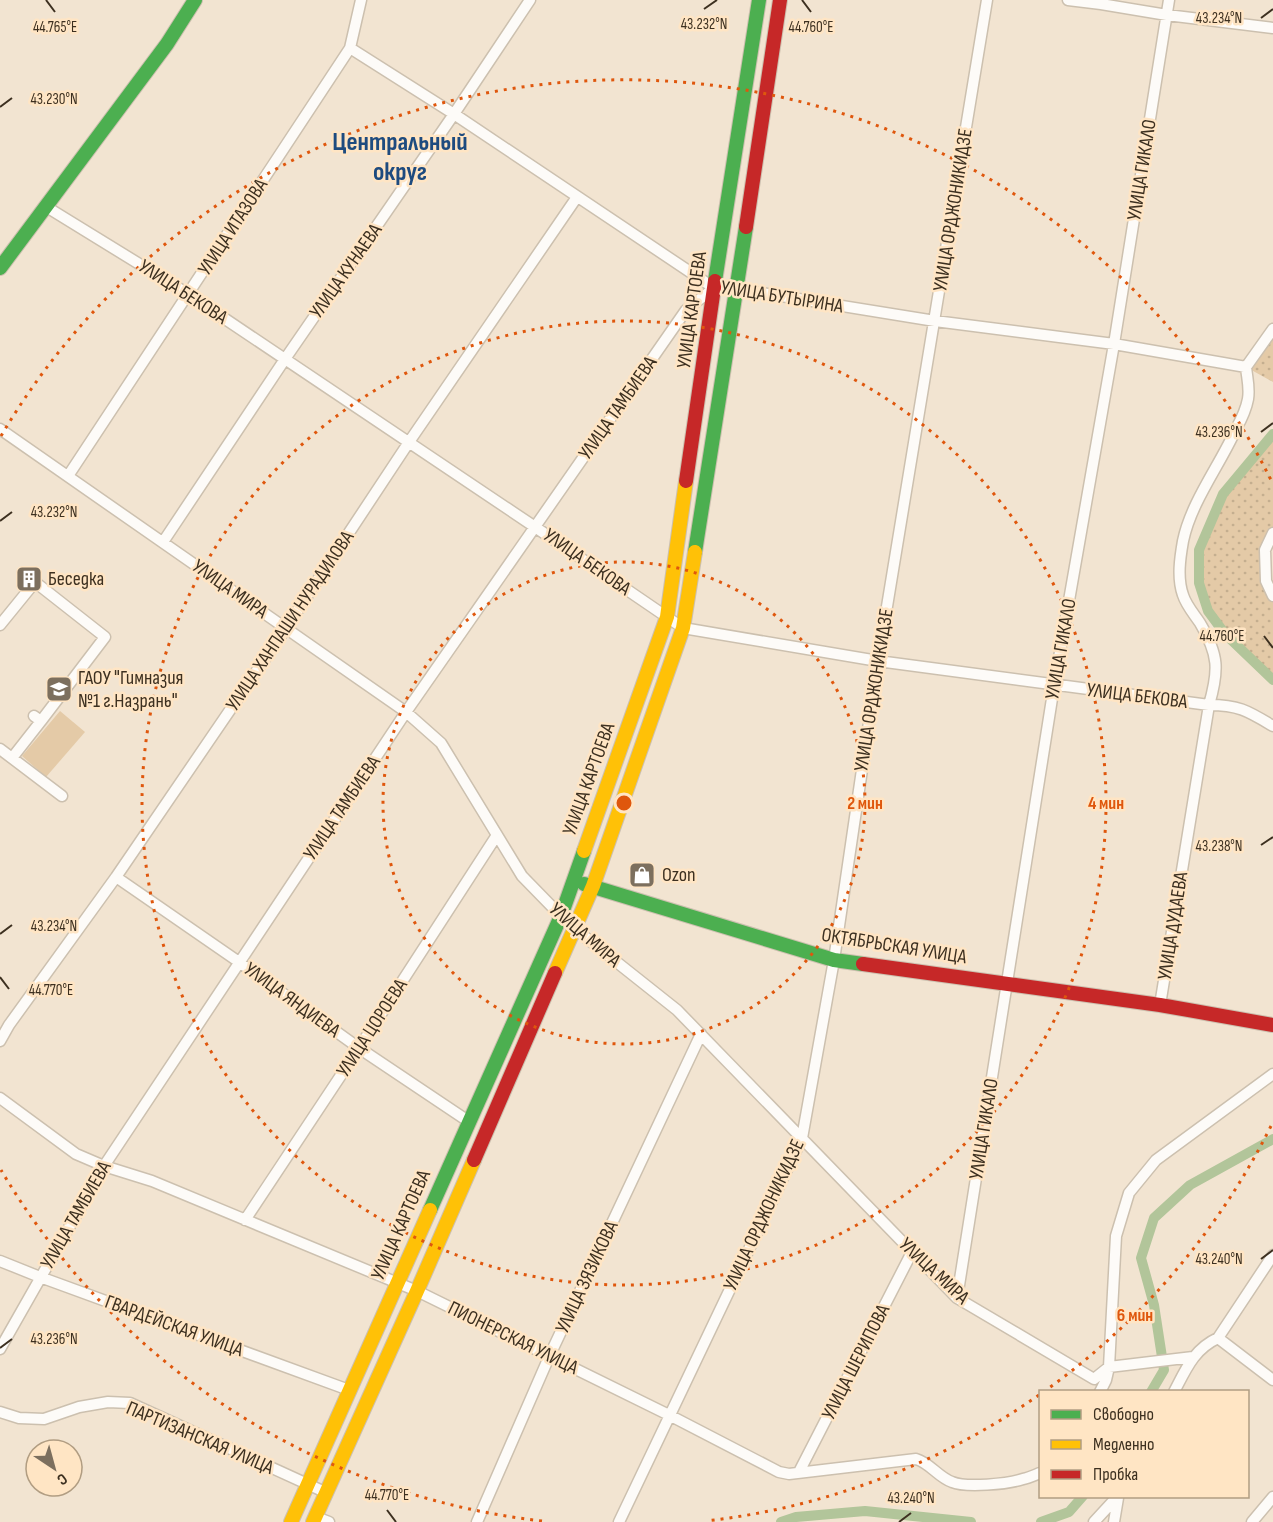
<svg xmlns="http://www.w3.org/2000/svg" width="1273" height="1522" viewBox="0 0 1273 1522" font-family="'Sofia Sans Condensed',sans-serif">
	<style>
		.grass { fill: url(#grass-dots) }
		.garden { fill: #e4caa7 }
		.lines { fill: none; stroke-linecap: round; stroke-linejoin: round }
		.canal { stroke: #b2c59a; stroke-width: 10 }
		.street-casing { stroke: #ccc0af; stroke-width: 13 }
		.fast-casing { stroke: #ccc0af; stroke-width: 16 }
		.slow-casing { stroke: #ccc0af; stroke-width: 16 }
		.jam-casing { stroke: #ccc0af; stroke-width: 16 }
		.street { stroke: #fdfbf8; stroke-width: 10 }
		.fast { stroke: #4caf50; stroke-width: 14 }
		.slow { stroke: #ffc107; stroke-width: 14 }
		.jam { stroke: #c62828; stroke-width: 14 }
		.ticks { fill: none; stroke: #3d3020; stroke-width: 2 }
		.ring { fill: none; stroke: #df570d; stroke-width: 3; stroke-dasharray: 3 6 }
		.labels { text-anchor: middle; dominant-baseline: central; stroke-width: 5; stroke-linejoin: round; paint-order: stroke }
		.street-label { font-size: 20px; fill: #3d3020; stroke: #ffe5c4 }
		.poi-label { font-size: 20px; fill: #3d3020; stroke: #ffe5c4; text-anchor: start }
		.district-label { font-size: 26px; font-weight: bold; fill: #1e4b7f; stroke: #ffe5c4 }
		.ticks-label { font-size: 15px; text-anchor: middle; fill: #3d3020; stroke: #ffe5c4; stroke-width: 5; stroke-linejoin: round; paint-order: stroke }
		.centre { fill: #df570d; stroke: #ffe5c4; stroke-width: 3 }
		.ring-label { font-size: 18px; text-anchor: middle; font-weight: bold; fill: #df570d; stroke: #ffe5c4; stroke-width: 5; stroke-linejoin: round; paint-order: stroke }
	</style>
	<defs>
		<pattern id="grass-dots" width="8" height="8" patternUnits="userSpaceOnUse" patternTransform="scale(1.5)"><rect width="8" height="8" fill="#e4caa7"/><path d="M2 2h.1M6 6h.1" fill="none" stroke="#c4ae8f" stroke-width="1.8" stroke-linecap="round"/></pattern>
	</defs>
	<rect width="100%" height="100%" fill="#f2e4d1"/>
	<path class="grass" d="M 1273,329 L 1273,382 L 1246,367 Z
		M 1273,434 L 1273,533 L 1265,550 L 1273,596 L 1273,680 L 1225,634 L 1208,611 L 1199,583 L 1199,550 L 1223,494 Z"/>
	<path class="garden" d="M 60,711 L 85,732 L 46,777 L 22,756 Z"/>
	<g class="lines">
		<path class="canal" d="M 1273,434 L 1223,494 L 1199,550 L 1199,583 L 1208,611 L 1225,634 L 1273,680
			M 1151,1392 L 1164,1370 L 1154,1305 L 1141,1258 L 1154,1218 L 1190,1185 L 1273,1139
			M 781,1522 L 796,1517 L 865,1511 L 971,1522
			M 1041,1522 L 1069,1512 L 1083,1496"/>
		<defs>
			<path id="street" d="M 1068,0 L 1101,4 L 1167,15 L 1273,28
				M 350,48 L 454,114 L 714,288 L 737,289 L 935,321 L 1114,344 L 1246,367
				M 45,206 L 188,294 L 535,527 L 683,628 L 878,661 L 1209,705 C 1239,705 1248,711 1273,726
				M 0,429 L 406,712 L 441,743 L 522,876 L 561,916 L 575,929 L 677,1010 L 957,1298 L 1094,1379 L 1109,1367 L 1193,1357
				M 68,476 L 350,48 L 361,0
				M 1273,533 L 1265,550 L 1266,581 L 1273,596
				M 163,542 L 285,359 L 454,114 L 530,0
				M 0,625 L 35,582 L 105,637 L 41,721
				M 0,749 L 62,796
				M 12,758 L 41,721 L 34,716
				M 116,877 L 239,962 L 359,1048 L 468,1121
				M 1160,1005 L 1209,705 C 1219,670 1219,655 1200,623 C 1194,614 1186,605 1183,595 C 1177,578 1180,558 1183,541 C 1191,502 1220,465 1236,429 C 1241,420 1246,410 1248,399 C 1250,388 1247,378 1246,367 L 1273,329
				M 0,1041 L 9,1025 L 116,877 L 286,628 L 409,442 L 577,197
				M 0,1098 L 76,1154 L 104,1166 L 152,1181 L 417,1291 L 669,1415 L 779,1472 L 789,1474 L 916,1459 C 930,1463 938,1477 952,1482 C 966,1488 1008,1484 1023,1479 C 1029,1478 1035,1475 1040,1473
				M 245,1220 L 359,1048 L 497,835
				M 0,1261 L 40,1277 L 349,1390
				M 957,1298 L 1054,686 L 1114,344 L 1169,0
				M 1218,1338 L 1273,1380
				M 0,1349 L 104,1166 L 406,712 L 686,310 L 714,288
				M 1100,1392 L 1106,1380 L 1109,1367 L 1116,1236 L 1129,1193 L 1156,1160 L 1273,1074
				M 1174,1392 C 1186,1369 1194,1349 1218,1338 L 1273,1255
				M 0,1412 L 19,1418 L 44,1419 L 79,1407 L 108,1402 L 130,1403 L 327,1493
				M 799,1472 L 912,1252
				M 316,1517 L 329,1522
				M 477,1522 L 549,1357 L 701,1034
				M 619,1522 L 802,1138 L 834,960 L 878,661 L 987,0
				M 1094,1522 L 1118,1496
				M 1114,1522 L 1118,1498
				M 1252,1522 L 1273,1497"/>
			<path id="fast" d="M 0,268 L 167,44 L 195,0
				M 715,281 L 759,0
				M 695,552 L 746,227
				M 584,884 L 834,960 L 863,964
				M 430,1210 L 561,916 L 584,851"/>
			<path id="slow" d="M 584,851 L 667,617 L 686,481
				M 555,973 L 593,886 L 683,628 L 695,552
				M 291,1522 L 430,1210
				M 313,1522 L 417,1291 L 474,1160"/>
			<path id="jam" d="M 746,227 L 780,0
				M 686,481 L 715,281
				M 863,964 L 1160,1005 L 1273,1025
				M 474,1160 L 555,973"/>
		</defs>
		<use href="#street" class="street-casing"/>
		<use href="#fast" class="fast-casing"/>
		<use href="#slow" class="slow-casing"/>
		<use href="#jam" class="jam-casing"/>
		<use href="#street" class="street"/>
		<use href="#fast" class="fast"/>
		<use href="#slow" class="slow"/>
		<use href="#jam" class="jam"/>
	</g>
	<path class="ticks" d="M 46,0 L 55,12M 802,0 L 811,12M 704,9 L 717,0M 1261,18 L 1273,9M 0,107 L 12,98M 1261,432 L 1273,423M 0,521 L 12,512M 1264,636 L 1273,648M 1261,845 L 1273,837M 0,934 L 12,925M 0,977 L 9,989M 1261,1259 L 1273,1250M 0,1348 L 12,1339M 387,1510 L 396,1522M 899,1522 L 911,1513"/>
	<g class="ring">
		<circle cx="624" cy="803" r="241"/>
		<circle cx="624" cy="803" r="482"/>
		<path d="M1271 1126A723 723 0 0 1 1049 1388M1039 1395A723 723 0 0 1 706 1521M542 1521A723 723 0 0 1 1 1170M1 436A723 723 0 0 1 1271 480"/>
	</g>
	<defs>
		<symbol id="building-square" viewBox="-11 -11 22 22"><rect x="-9" y="-9" width="18" height="18" rx="4" fill="#7c6f5e" stroke="#ffe5c4"/><path d="M-4-6H4V6H1V3H-1V6H-4ZM-2.5-4.3h1.7v1.8h-1.7ZM.8-4.3h1.7v1.8H.8ZM-2.5-1h1.7V.8h-1.7ZM.8-1h1.7V.8H.8Z" fill="#fff"/></symbol>
		<symbol id="school-square" viewBox="-11 -11 22 22"><rect x="-9" y="-9" width="18" height="18" rx="4" fill="#7c6f5e" stroke="#ffe5c4"/><path d="M0-5L7-2L0 1L-7-2ZM-4 1L0 2.5L4 1V4Q0 6-4 4Z" fill="#fff"/></symbol>
		<symbol id="shop-square" viewBox="-11 -11 22 22"><rect x="-9" y="-9" width="18" height="18" rx="4" fill="#7c6f5e" stroke="#ffe5c4"/><path d="M-5-2.5h2.3a2.7 3.5 0 0 1 5.4 0H5L5.5 6h-11ZM-1.5-2.5h3a1.5 2.3 0 0 0-3 0Z" fill="#fff"/></symbol>
	</defs>
	<g fill-rule="evenodd">
		<use href="#building-square" x="14" y="564" width="30" height="30"/>
		<use href="#school-square" x="44" y="674" width="30" height="30"/>
		<use href="#shop-square" x="627" y="860" width="30" height="30"/>
	</g>
	<g class="labels">
		<g class="street-label">
			<text transform="translate(1142 170) rotate(-81)">УЛИЦА ГИКАЛО</text>
			<text transform="translate(953 210) rotate(-81)">УЛИЦА ОРДЖОНИКИДЗЕ</text>
			<text transform="translate(233 227) rotate(-57)">УЛИЦА ИТАЗОВА</text>
			<text transform="translate(346 271) rotate(-55)">УЛИЦА КУНАЕВА</text>
			<text transform="translate(183 292) rotate(33)">УЛИЦА БЕКОВА</text>
			<text transform="translate(782 297) rotate(9)">УЛИЦА БУТЫРИНА</text>
			<text transform="translate(692 310) rotate(-82)">УЛИЦА КАРТОЕВА</text>
			<text transform="translate(618 408) rotate(-55)">УЛИЦА ТАМБИЕВА</text>
			<text transform="translate(587 562) rotate(35)">УЛИЦА БЕКОВА</text>
			<text transform="translate(230 589) rotate(35)">УЛИЦА МИРА</text>
			<text transform="translate(290 621) rotate(-56)">УЛИЦА ХАНПАШИ НУРАДИЛОВА</text>
			<text transform="translate(1061 649) rotate(-80)">УЛИЦА ГИКАЛО</text>
			<text transform="translate(874 690) rotate(-81)">УЛИЦА ОРДЖОНИКИДЗЕ</text>
			<text transform="translate(1137 696) rotate(7)">УЛИЦА БЕКОВА</text>
			<text transform="translate(589 779) rotate(-70)">УЛИЦА КАРТОЕВА</text>
			<text transform="translate(342 808) rotate(-56)">УЛИЦА ТАМБИЕВА</text>
			<text transform="translate(1173 926) rotate(-81)">УЛИЦА ДУДАЕВА</text>
			<text transform="translate(585 935) rotate(41)">УЛИЦА МИРА</text>
			<text transform="translate(894 946) rotate(9)">ОКТЯБРЬСКАЯ УЛИЦА</text>
			<text transform="translate(292 1000) rotate(36)">УЛИЦА ЯНДИЕВА</text>
			<text transform="translate(372 1028) rotate(-57)">УЛИЦА ЦОРОЕВА</text>
			<text transform="translate(984 1129) rotate(-81)">УЛИЦА ГИКАЛО</text>
			<text transform="translate(76 1215) rotate(-60)">УЛИЦА ТАМБИЕВА</text>
			<text transform="translate(764 1215) rotate(-65)">УЛИЦА ОРДЖОНИКИДЗЕ</text>
			<text transform="translate(401 1225) rotate(-66)">УЛИЦА КАРТОЕВА</text>
			<text transform="translate(934 1271) rotate(43)">УЛИЦА МИРА</text>
			<text transform="translate(587 1277) rotate(-65)">УЛИЦА ЗЯЗИКОВА</text>
			<text transform="translate(174 1326) rotate(20)">ГВАРДЕЙСКАЯ УЛИЦА</text>
			<text transform="translate(513 1338) rotate(26)">ПИОНЕРСКАЯ УЛИЦА</text>
			<text transform="translate(856 1362) rotate(-63)">УЛИЦА ШЕРИПОВА</text>
			<text transform="translate(200 1438) rotate(23)">ПАРТИЗАНСКАЯ УЛИЦА</text>
		</g>
		<g class="poi-label">
			<text x="48" y="579">Беседка</text>
			<text x="78" y="678">ГАОУ "Гимназия<tspan x="78" dy="23">№1 г.Назрань"</tspan></text>
			<text x="662" y="875">Ozon</text>
		</g>
		<g class="district-label">
			<text x="400" y="142">Центральный<tspan x="400" dy="30">округ</tspan></text>
		</g>
	</g>
	<g class="ticks-label">
		<text x="1219" y="23">43.234°N</text>
		<text x="704" y="29">43.232°N</text>
		<text x="55" y="32">44.765°E</text>
		<text x="811" y="32">44.760°E</text>
		<text x="54" y="104">43.230°N</text>
		<text x="1219" y="437">43.236°N</text>
		<text x="54" y="517">43.232°N</text>
		<text x="1222" y="641">44.760°E</text>
		<text x="1219" y="851">43.238°N</text>
		<text x="54" y="931">43.234°N</text>
		<text x="51" y="995">44.770°E</text>
		<text x="1219" y="1264">43.240°N</text>
		<text x="54" y="1344">43.236°N</text>
		<text x="387" y="1500">44.770°E</text>
		<text x="911" y="1503">43.240°N</text>
	</g>
	<circle cx="624" cy="803" r="9" class="centre"/>
	<g class="ring-label">
		<text x="865" y="809">2 мин</text>
		<text x="1106" y="809">4 мин</text>
		<text x="1135" y="1321">6 мин</text>
	</g>
	<rect x="1039" y="1390" width="210" height="108" fill="#ffe5c4" stroke="#b19d82" stroke-width="1.5"/>
	<rect x="1051" y="1410" width="30" height="9" fill="#4caf50" stroke="#b19d82" stroke-width="1.5"/>
	<text x="1093" y="1420" font-size="18" fill="#3d3020">Свободно</text>
	<rect x="1051" y="1440" width="30" height="9" fill="#ffc107" stroke="#b19d82" stroke-width="1.5"/>
	<text x="1093" y="1450" font-size="18" fill="#3d3020">Медленно</text>
	<rect x="1051" y="1470" width="30" height="9" fill="#c62828" stroke="#b19d82" stroke-width="1.5"/>
	<text x="1093" y="1480" font-size="18" fill="#3d3020">Пробка</text>
	<g transform="translate(54 1468) rotate(144)"><circle r="28" fill="#ffe5c4" stroke="#b19d82" stroke-width="1.5"/>
	<path d="M0-4.5L10 22L0 15L-10 22Z" fill="#7c6f5e"/>
	<text y="-9" font-size="16" font-weight="bold" text-anchor="middle" fill="#3d3020">С</text>
	</g>
</svg>
